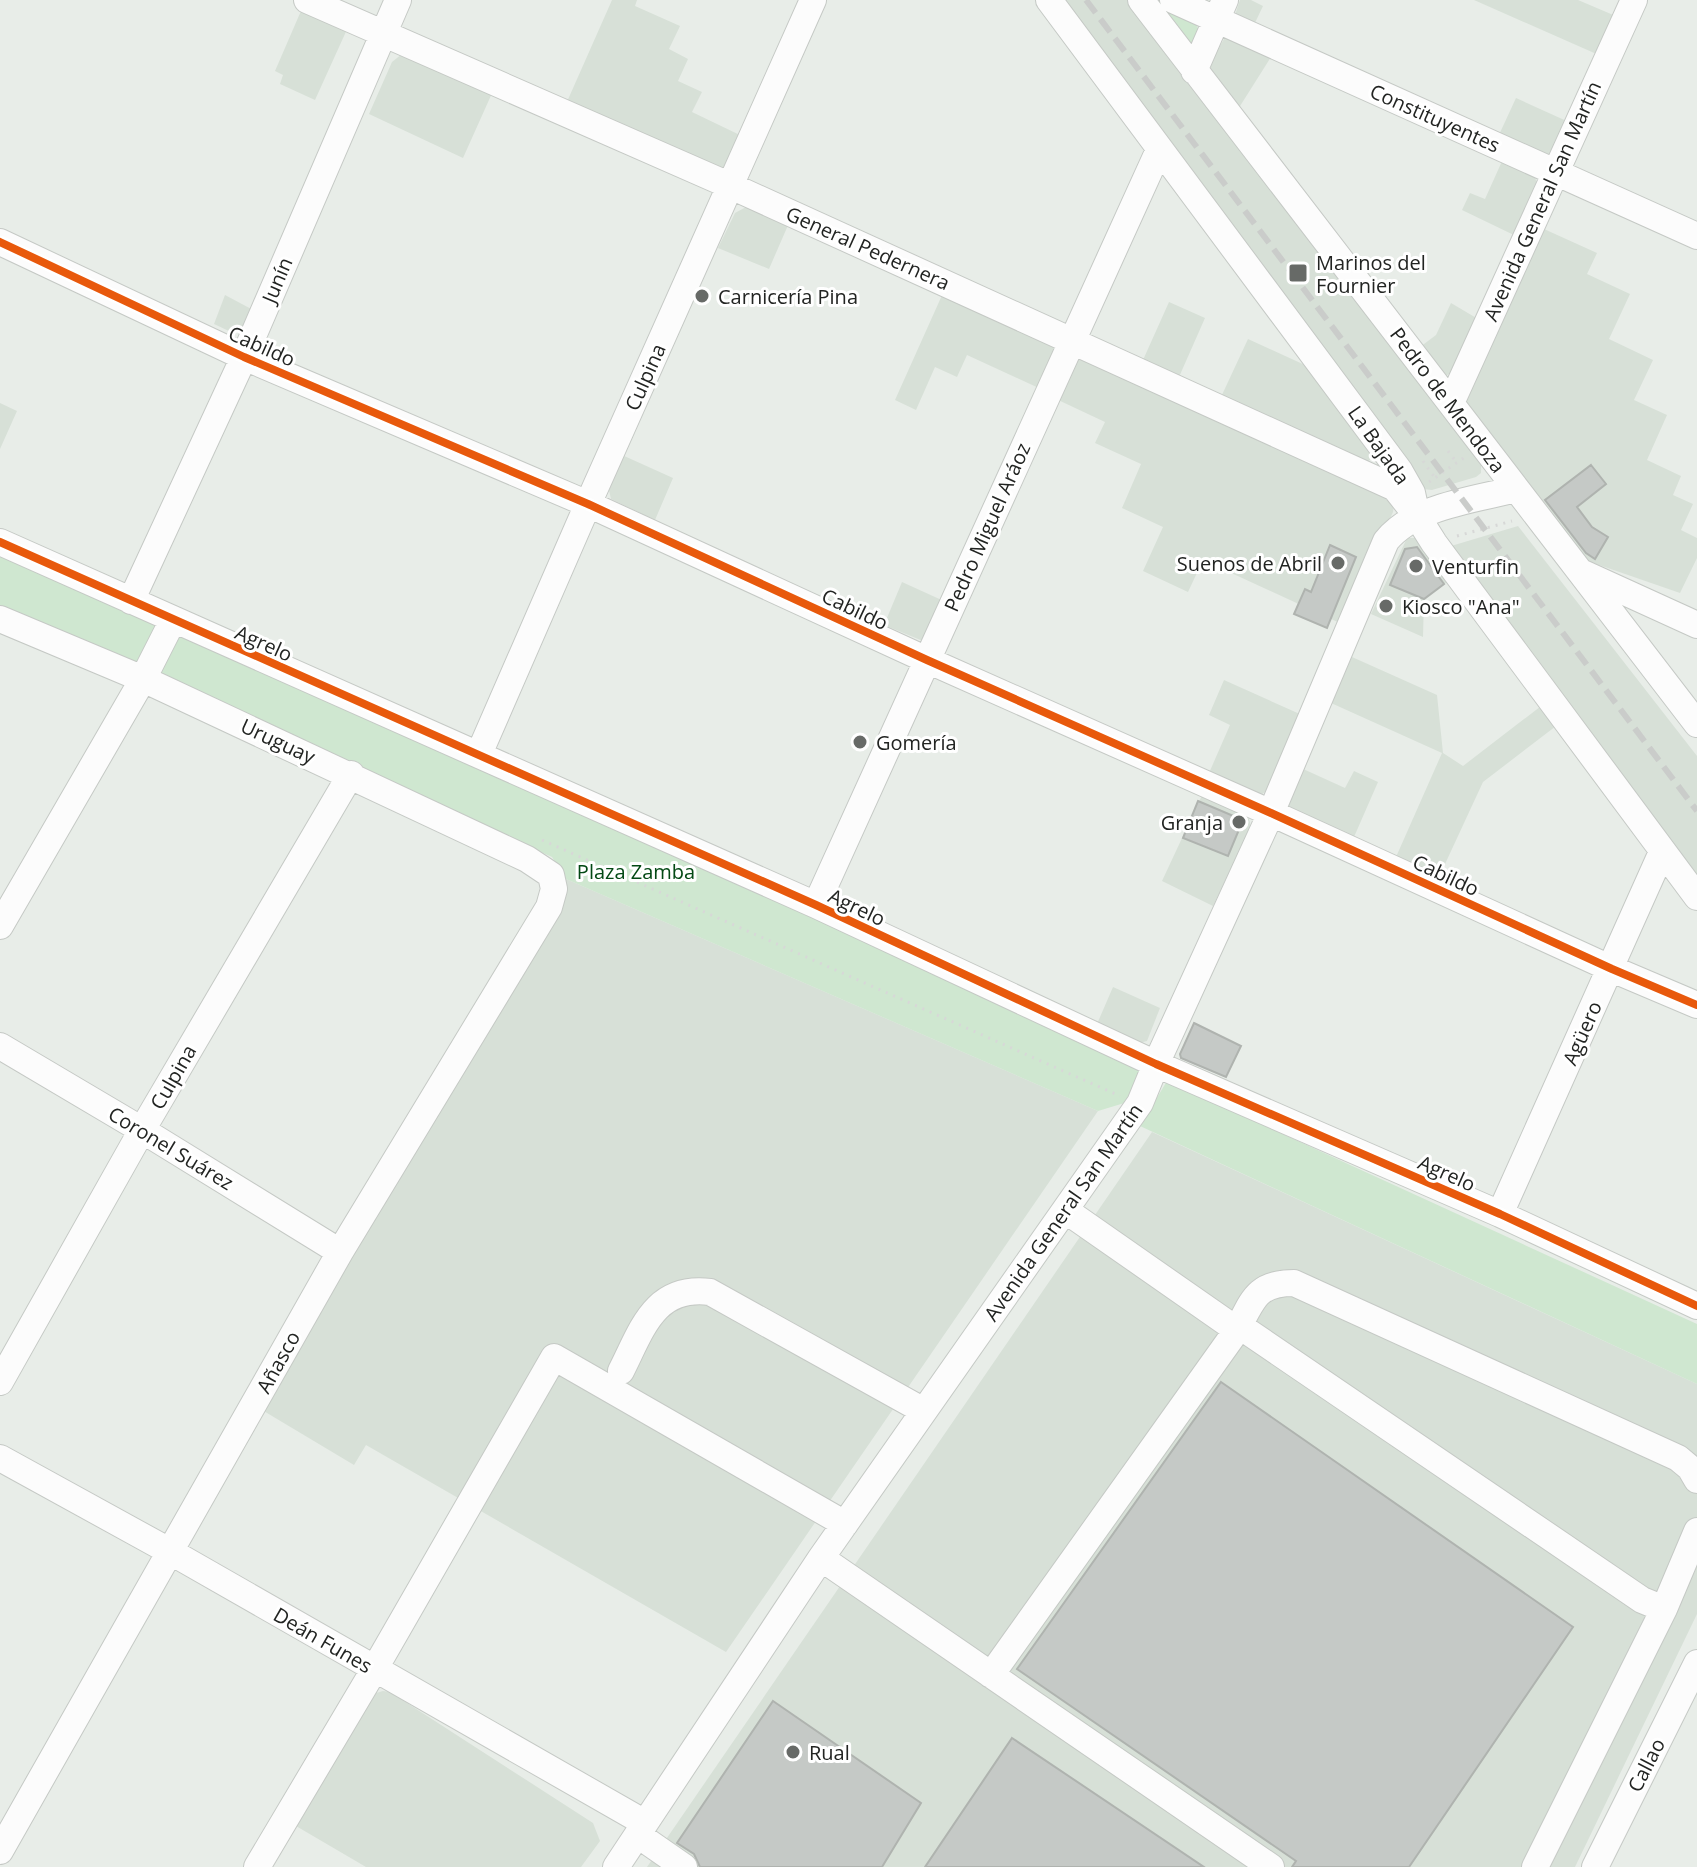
<svg xmlns="http://www.w3.org/2000/svg" width="1697" height="1867" viewBox="0 0 1697 1867" font-family="'Open Sans',sans-serif">
	<style>
		.built { fill: #d7e0d7 }
		.green { fill: #cfe7d0 }
		.building { fill: #c5c9c6; stroke: #afb3af; stroke-width: 2 }
		.lines { fill: none; stroke-linecap: round; stroke-linejoin: round }
		.minor-casing { stroke: #c5c9c5; stroke-width: 28 }
		.path { stroke: #d7d8d7; stroke-width: 3; stroke-dasharray: 2 6; stroke-linecap: butt }
		.minor { stroke: #fcfcfc; stroke-width: 26 }
		.rail { stroke: #caccca; stroke-width: 6; stroke-dasharray: 16 8; stroke-linecap: butt }
		.cycleway-casing { stroke: #fff; stroke-width: 13 }
		.cycleway { stroke: #e8590c; stroke-width: 8 }
		.poi-dot { fill: #676a67; stroke: #fff; stroke-width: 3 }
		.labels { text-anchor: middle; dominant-baseline: central; stroke-width: 6; stroke-linejoin: round; paint-order: stroke }
		.street-label { font-size: 20px; fill: #222422; stroke: #fff }
		.poi-label { font-size: 20px; fill: #222422; stroke: #fff; text-anchor: start }
		.park-label { font-size: 20px; fill: #034914; stroke: #fff }
	</style>
	<rect width="100%" height="100%" fill="#e8ede8"/>
	<path class="built" d="M 612,0 L 637,0 L 635,6 L 680,26 L 669,49 L 688,59 L 678,81 L 702,92 L 692,112 L 744,137 L 724,170 L 566,104 Z
		M 1057,0 L 1137,0 L 1481,459 L 1481,473 L 1476,477 L 1432,490 L 1423,489 Z
		M 1240,0 L 1251,0 L 1263,6 L 1253,27 L 1235,15 Z
		M 1474,0 L 1578,0 L 1618,17 L 1601,56 Z
		M 304,4 L 349,25 L 315,100 L 280,84 L 283,75 L 275,71 Z
		M 1229,38 L 1271,57 L 1235,114 L 1211,83 L 1209,66 L 1224,39 Z
		M 402,54 L 493,91 L 463,158 L 369,114 L 392,62 Z
		M 1516,98 L 1571,123 L 1552,159 L 1498,137 Z
		M 1503,159 L 1535,177 L 1537,184 L 1518,237 L 1462,210 L 1470,193 L 1485,199 Z
		M 746,207 L 789,223 L 769,269 L 718,248 L 735,213 Z
		M 1544,229 L 1597,253 L 1587,274 L 1630,294 L 1609,339 L 1653,360 L 1634,400 L 1667,415 L 1647,460 L 1681,476 L 1673,495 L 1693,504 L 1681,530 L 1697,538 L 1697,558 L 1680,593 L 1576,557 L 1465,404 L 1467,394 Z
		M 943,293 L 1054,345 L 1057,350 L 1043,390 L 967,355 L 957,377 L 935,367 L 916,410 L 895,400 Z
		M 225,295 L 259,313 L 246,330 L 231,332 L 214,324 Z
		M 1169,302 L 1205,318 L 1179,377 L 1143,360 Z
		M 1451,303 L 1478,319 L 1450,373 L 1445,377 L 1416,350 L 1436,335 Z
		M 1248,339 L 1307,366 L 1371,450 L 1370,460 L 1367,462 L 1221,397 Z
		M 1077,358 L 1389,492 L 1394,504 L 1393,512 L 1342,624 L 1203,560 L 1188,592 L 1143,571 L 1163,527 L 1122,508 L 1141,464 L 1095,443 L 1105,422 L 1056,399 Z
		M 0,403 L 17,411 L 0,449 Z
		M 622,455 L 673,478 L 655,520 L 611,499 L 608,486 Z
		M 1518,526 L 1697,756 L 1697,887 L 1441,549 Z
		M 1407,538 L 1418,538 L 1453,578 L 1424,599 L 1423,637 L 1371,614 Z
		M 902,582 L 946,602 L 923,641 L 884,625 Z
		M 1352,657 L 1437,695 L 1443,753 L 1463,766 L 1545,703 L 1560,723 L 1483,782 L 1439,877 L 1396,857 L 1442,753 L 1331,703 Z
		M 1224,680 L 1302,715 L 1267,791 L 1262,794 L 1254,793 L 1209,773 L 1230,725 L 1209,715 Z
		M 1301,768 L 1345,788 L 1354,771 L 1378,782 L 1354,837 L 1289,808 L 1287,803 Z
		M 1204,791 L 1246,812 L 1250,822 L 1250,829 L 1213,906 L 1162,881 Z
		M 566,879 L 1098,1111 L 726,1652 L 366,1445 L 354,1465 L 262,1410 L 566,894 Z
		M 1113,987 L 1160,1008 L 1147,1041 L 1139,1043 L 1097,1024 Z
		M 1152,1132 L 1697,1384 L 1697,1614 L 1575,1867 L 647,1867 Z
		M 383,1691 L 390,1692 L 593,1823 L 600,1841 L 581,1867 L 366,1867 L 296,1826 L 376,1693 Z"/>
	<path class="green" d="M 1163,9 L 1193,18 L 1199,31 L 1192,44 Z
		M 0,550 L 164,624 L 146,660 L 134,663 L 0,610 Z
		M 179,636 L 601,816 L 1144,1064 L 1131,1101 L 1098,1111 L 566,879 L 552,857 L 158,678 Z
		M 1167,1081 L 1697,1324 L 1697,1384 L 1140,1126 Z"/>
	<path class="building" d="M 1591,465 L 1606,484 L 1577,507 L 1592,527 L 1608,537 L 1595,559 L 1586,553 L 1545,500 Z
		M 1330,545 L 1356,557 L 1327,628 L 1294,614 L 1305,589 L 1311,592 Z
		M 1417,547 L 1444,584 L 1424,599 L 1390,585 L 1405,549 Z
		M 1198,801 L 1243,820 L 1228,856 L 1183,838 Z
		M 1194,1023 L 1241,1046 L 1226,1077 L 1181,1058 L 1180,1054 Z
		M 1221,1382 L 1573,1627 L 1409,1867 L 1292,1867 L 1296,1861 L 1017,1669 Z
		M 773,1701 L 921,1803 L 882,1867 L 700,1867 L 694,1854 L 677,1843 Z
		M 1012,1738 L 1204,1867 L 925,1867 Z"/>
	<g class="lines">
		<defs>
			<path id="minor" d="M 307,0 L 731,186 L 1395,488 L 1417,516
				M 1049,0 L 1399,470 L 1412,493 L 1417,516 L 1434,543 L 1697,897
				M 1141,0 L 1697,724
				M 1173,0 L 1697,236
				M 1194,71 L 1225,0
				M 0,242 L 244,357 L 588,504 L 927,660 L 1271,813 L 1612,969 L 1697,1005
				M 1451,403 L 1634,0
				M 0,542 L 816,905 L 1156,1064 L 1500,1214 L 1697,1306
				M 1583,573 L 1697,625
				M 131,601 L 244,357 L 398,0
				M 0,619 L 143,679 L 527,859 L 551,875 L 554,889 L 549,907 L 340,1252 L 0,1851
				M 479,754 L 588,504 L 813,0
				M 816,905 L 1159,150
				M 0,926 L 143,679 L 173,620
				M 0,1046 L 142,1130 L 340,1252
				M 1065,1210 L 1237,1330 C 1253,1300 1256,1283 1294,1283 L 1678,1458 L 1690,1468 L 1697,1480
				M 1500,1214 L 1662,852
				M 621,1371 C 642,1330 654,1285 710,1292 L 924,1411
				M 0,1382 L 142,1130 L 351,774
				M 0,1458 L 171,1552 L 645,1823
				M 821,1558 L 1271,1867
				M 991,1675 L 1237,1330 L 1247,1331 L 1642,1600 L 1664,1609
				M 638,1835 L 684,1867
				M 257,1867 L 374,1670 L 554,1357 L 845,1524
				M 616,1867 L 821,1558 L 1140,1103 L 1156,1064 L 1271,813 L 1386,541 C 1414,506 1474,500 1516,489
				M 1535,1867 L 1664,1609 L 1697,1531
				M 1595,1867 L 1697,1663"/>
		</defs>
		<use href="#minor" class="minor-casing"/>
		<path class="path" d="M 1448,451 L 1457,463
			M 1423,461 L 1435,478
			M 1429,482 L 1465,457
			M 1457,536 L 1512,521
			M 542,840 L 1120,1096"/>
		<use href="#minor" class="minor"/>
		<path class="rail" d="M 1086,0 L 1697,811"/>
		<defs>
			<path id="cycleway" d="M 0,242 L 244,357 L 588,504 L 927,660 L 1271,813 L 1612,969 L 1697,1005
				M 0,542 L 816,905 L 1156,1064 L 1500,1214 L 1697,1306"/>
		</defs>
		<use href="#cycleway" class="cycleway-casing"/>
		<use href="#cycleway" class="cycleway"/>
	</g>
	<g class="poi-dot">
		<rect x="1288" y="263" width="20" height="20" rx="4"/>
		<circle cx="702" cy="296" r="8"/>
		<circle cx="1338" cy="563" r="8"/>
		<circle cx="1416" cy="566" r="8"/>
		<circle cx="1386" cy="606" r="8"/>
		<circle cx="860" cy="742" r="8"/>
		<circle cx="1239" cy="822" r="8"/>
		<circle cx="793" cy="1752" r="8"/>
	</g>
	<g class="labels">
		<g class="street-label">
			<text transform="translate(1435 118) rotate(24)">Constituyentes</text>
			<text transform="translate(1542 201) rotate(-66)">Avenida General San Martín</text>
			<text transform="translate(868 248) rotate(24)">General Pedernera</text>
			<text transform="translate(277 280) rotate(-67)">Junín</text>
			<text transform="translate(262 346) rotate(24)">Cabildo</text>
			<text transform="translate(645 377) rotate(-66)">Culpina</text>
			<text transform="translate(1448 400) rotate(53)">Pedro de Mendoza</text>
			<text transform="translate(1379 445) rotate(55)">La Bajada</text>
			<text transform="translate(987 527) rotate(-66)">Pedro Miguel Aráoz</text>
			<text transform="translate(855 609) rotate(25)">Cabildo</text>
			<text transform="translate(264 643) rotate(24)">Agrelo</text>
			<text transform="translate(278 741) rotate(25)">Uruguay</text>
			<text transform="translate(1446 875) rotate(25)">Cabildo</text>
			<text transform="translate(857 907) rotate(25)">Agrelo</text>
			<text transform="translate(1582 1033) rotate(-66)">Agüero</text>
			<text transform="translate(173 1077) rotate(-60)">Culpina</text>
			<text transform="translate(171 1148) rotate(31)">Coronel Suárez</text>
			<text transform="translate(1447 1173) rotate(24)">Agrelo</text>
			<text transform="translate(1063 1212) rotate(-55)">Avenida General San Martín</text>
			<text transform="translate(278 1362) rotate(-61)">Añasco</text>
			<text transform="translate(323 1640) rotate(30)">Deán Funes</text>
			<text transform="translate(1646 1765) rotate(-63)">Callao</text>
		</g>
		<g class="poi-label">
			<text x="1316" y="262">Marinos del<tspan x="1316" dy="23">Fournier</tspan></text>
			<text x="718" y="296">Carnicería Pina</text>
			<text x="1322" y="563" text-anchor="end">Suenos de Abril</text>
			<text x="1432" y="566">Venturfin</text>
			<text x="1402" y="606">Kiosco "Ana"</text>
			<text x="876" y="742">Gomería</text>
			<text x="1223" y="822" text-anchor="end">Granja</text>
			<text x="809" y="1752">Rual</text>
		</g>
		<g class="park-label">
			<text x="636" y="871">Plaza Zamba</text>
		</g>
	</g>
</svg>
